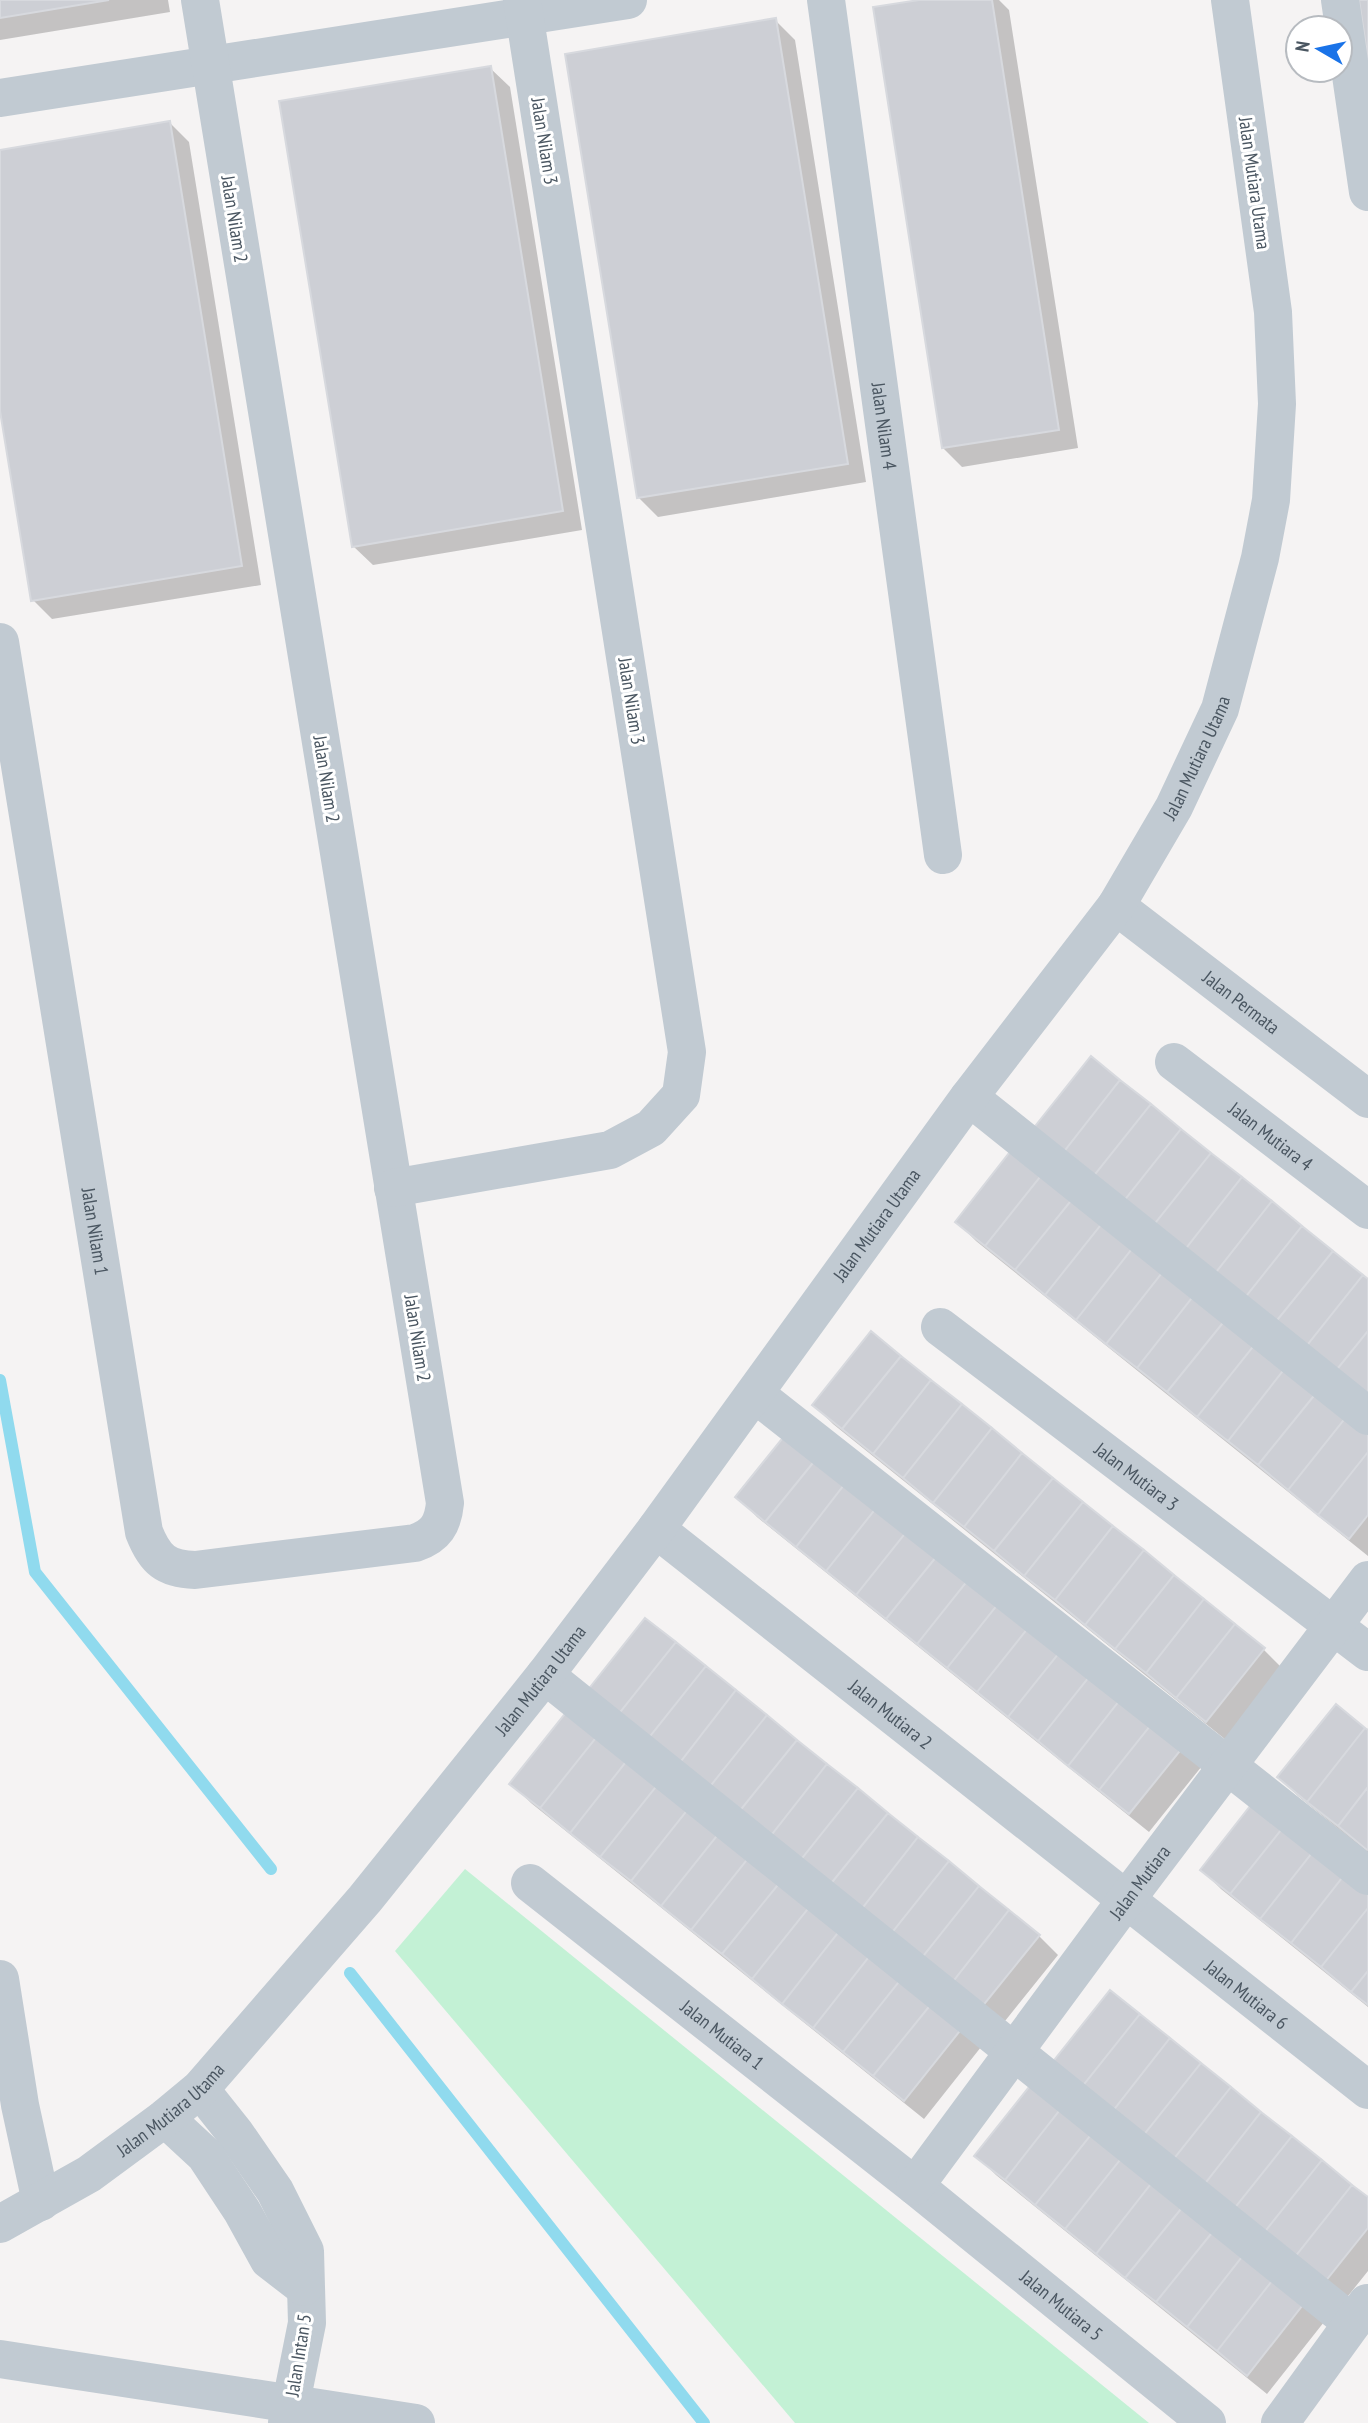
<svg xmlns="http://www.w3.org/2000/svg" width="1368" height="2423" viewBox="0 0 1368 2423" font-family="'PT Sans Narrow',sans-serif">
	<style>
		.green { fill: #c3f1d5 }
		.shadow { fill: #0003 }
		.lines { fill: none; stroke-linecap: round; stroke-linejoin: round }
		.stream { stroke: #90daee; stroke-width: 12 }
		.building { fill: #cdcfd5; stroke: #d7d9de; stroke-width: 2 }
		.minor { stroke: #c1cad2; stroke-width: 38 }
		.labels { text-anchor: middle; dominant-baseline: central; stroke-width: 6; stroke-linejoin: round; paint-order: stroke }
		.street-label { font-size: 19px; fill: #4a5661; stroke: #fff }
	</style>
	<rect width="100%" height="100%" fill="#f5f3f3"/>
	<path class="green" d="M 465,1869 L 1149,2423 L 795,2423 L 395,1951 Z"/>
	<path class="shadow" d="M 0,0 L 168,0 L 170,12 L 0,40 Z
		M 930,0 L 999,0 L 1009,10 L 1078,448 L 962,467 L 943,448 Z
		M 775,20 L 795,40 L 866,482 L 658,517 L 638,497 Z
		M 490,68 L 510,87 L 582,530 L 373,565 L 353,546 Z
		M 170,123 L 189,142 L 261,585 L 52,619 L 33,600 L 0,400 L 0,151 Z
		M 957,1222 L 1368,1435 L 1368,1556 L 976,1241 Z
		M 871,1334 L 1264,1650 L 1283,1669 L 1226,1740 L 833,1424 L 814,1405 Z
		M 738,1497 L 1206,1761 L 1149,1832 L 757,1517 Z
		M 608,1710 L 1039,1936 L 1058,1955 L 1001,2026 Z
		M 568,1712 L 981,2047 L 924,2119 L 531,1803 L 512,1784 Z
		M 1368,1732 L 1368,1853 L 1298,1796 L 1279,1777 Z
		M 1202,1870 L 1368,1886 L 1368,2007 L 1221,1889 Z
		M 1072,2083 L 1368,2199 L 1368,2271 L 1344,2301 Z
		M 977,2156 L 1305,2303 L 1324,2322 L 1267,2394 L 996,2175 Z"/>
	<g class="lines">
		<path class="stream" d="M 0,1380 L 35,1572 L 271,1869
			M 350,1973 L 704,2423"/>
	</g>
	<path class="building" d="M 0,0 L 109,0 L 0,18 Z
		M 919,0 L 992,0 L 1059,430 L 942,448 L 873,7 Z
		M 1359,0 L 1368,0 L 1368,60 Z
		M 776,18 L 848,464 L 637,498 L 565,54 Z
		M 491,66 L 563,511 L 352,547 L 279,101 Z
		M 170,121 L 242,566 L 31,601 L 0,411 L 0,150 Z
		M 1091,1056 L 1120,1080 L 1062,1154 L 1032,1130 Z
		M 1120,1080 L 1151,1104 L 1092,1178 L 1062,1154 Z
		M 1151,1104 L 1181,1129 L 1123,1202 L 1092,1178 Z
		M 1181,1129 L 1211,1153 L 1152,1227 L 1123,1202 Z
		M 1013,1148 L 1044,1172 L 985,1246 L 955,1222 Z
		M 1211,1153 L 1242,1177 L 1183,1252 L 1152,1227 Z
		M 1044,1172 L 1074,1197 L 1015,1270 L 985,1246 Z
		M 1242,1177 L 1272,1201 L 1213,1276 L 1183,1252 Z
		M 1074,1197 L 1104,1221 L 1045,1295 L 1015,1270 Z
		M 1272,1201 L 1302,1226 L 1243,1300 L 1213,1276 Z
		M 1104,1221 L 1135,1245 L 1076,1320 L 1045,1295 Z
		M 1302,1226 L 1333,1251 L 1274,1324 L 1243,1300 Z
		M 1135,1245 L 1165,1269 L 1106,1344 L 1076,1320 Z
		M 1333,1251 L 1363,1275 L 1304,1349 L 1274,1324 Z
		M 1165,1269 L 1195,1294 L 1137,1368 L 1106,1344 Z
		M 1363,1275 L 1368,1279 L 1368,1331 L 1334,1373 L 1304,1349 Z
		M 1195,1294 L 1226,1319 L 1167,1392 L 1137,1368 Z
		M 1226,1319 L 1256,1343 L 1197,1417 L 1167,1392 Z
		M 871,1331 L 901,1356 L 842,1429 L 812,1405 Z
		M 1368,1331 L 1368,1394 L 1334,1373 Z
		M 1256,1343 L 1286,1367 L 1228,1441 L 1197,1417 Z
		M 901,1356 L 931,1380 L 873,1454 L 842,1429 Z
		M 1286,1367 L 1317,1392 L 1258,1465 L 1228,1441 Z
		M 931,1380 L 962,1404 L 903,1478 L 873,1454 Z
		M 1317,1392 L 1347,1416 L 1288,1490 L 1258,1465 Z
		M 962,1404 L 992,1428 L 933,1503 L 903,1478 Z
		M 1347,1416 L 1368,1433 L 1368,1452 L 1318,1515 L 1288,1490 Z
		M 794,1424 L 825,1448 L 765,1522 L 735,1497 Z
		M 992,1428 L 1022,1453 L 964,1527 L 933,1503 Z
		M 825,1448 L 854,1472 L 796,1547 L 765,1522 Z
		M 1368,1452 L 1368,1515 L 1349,1539 L 1318,1515 Z
		M 1022,1453 L 1053,1478 L 994,1551 L 964,1527 Z
		M 854,1472 L 885,1497 L 826,1571 L 796,1547 Z
		M 1053,1478 L 1083,1502 L 1024,1576 L 994,1551 Z
		M 885,1497 L 915,1521 L 856,1595 L 826,1571 Z
		M 1083,1502 L 1113,1526 L 1055,1600 L 1024,1576 Z
		M 915,1521 L 945,1546 L 886,1619 L 856,1595 Z
		M 1113,1526 L 1144,1550 L 1085,1625 L 1055,1600 Z
		M 945,1546 L 976,1570 L 917,1644 L 886,1619 Z
		M 1144,1550 L 1174,1575 L 1115,1649 L 1085,1625 Z
		M 976,1570 L 1006,1594 L 947,1668 L 917,1644 Z
		M 1174,1575 L 1204,1599 L 1146,1673 L 1115,1649 Z
		M 1006,1594 L 1036,1618 L 977,1692 L 947,1668 Z
		M 1204,1599 L 1235,1624 L 1176,1698 L 1146,1673 Z
		M 645,1618 L 676,1642 L 617,1716 L 587,1691 Z
		M 1036,1618 L 1067,1643 L 1008,1717 L 977,1692 Z
		M 1235,1624 L 1265,1648 L 1206,1722 L 1176,1698 Z
		M 676,1642 L 706,1666 L 647,1740 L 617,1716 Z
		M 1067,1643 L 1097,1667 L 1038,1741 L 1008,1717 Z
		M 706,1666 L 736,1690 L 678,1765 L 647,1740 Z
		M 1097,1667 L 1127,1691 L 1068,1766 L 1038,1741 Z
		M 736,1690 L 767,1715 L 708,1789 L 678,1765 Z
		M 1127,1691 L 1158,1716 L 1099,1790 L 1068,1766 Z
		M 1336,1704 L 1365,1728 L 1307,1802 L 1277,1777 Z
		M 568,1710 L 599,1734 L 540,1808 L 509,1784 Z
		M 767,1715 L 797,1740 L 738,1813 L 708,1789 Z
		M 1158,1716 L 1188,1741 L 1129,1814 L 1099,1790 Z
		M 1365,1728 L 1368,1730 L 1368,1787 L 1338,1826 L 1307,1802 Z
		M 599,1734 L 629,1758 L 570,1833 L 540,1808 Z
		M 797,1740 L 827,1764 L 769,1838 L 738,1813 Z
		M 629,1758 L 659,1783 L 600,1857 L 570,1833 Z
		M 827,1764 L 858,1788 L 799,1862 L 769,1838 Z
		M 659,1783 L 689,1808 L 631,1881 L 600,1857 Z
		M 1368,1787 L 1368,1849 L 1367,1850 L 1338,1826 Z
		M 858,1788 L 888,1813 L 829,1886 L 799,1862 Z
		M 1258,1796 L 1289,1820 L 1230,1894 L 1200,1870 Z
		M 689,1808 L 720,1832 L 661,1906 L 631,1881 Z
		M 888,1813 L 918,1837 L 860,1911 L 829,1886 Z
		M 1289,1820 L 1319,1844 L 1260,1919 L 1230,1894 Z
		M 720,1832 L 750,1856 L 691,1930 L 661,1906 Z
		M 918,1837 L 949,1861 L 890,1935 L 860,1911 Z
		M 1319,1844 L 1349,1869 L 1291,1943 L 1260,1919 Z
		M 750,1856 L 781,1881 L 722,1954 L 691,1930 Z
		M 949,1861 L 979,1886 L 920,1960 L 890,1935 Z
		M 1349,1869 L 1368,1884 L 1368,1908 L 1321,1967 L 1291,1943 Z
		M 781,1881 L 811,1905 L 752,1979 L 722,1954 Z
		M 979,1886 L 1009,1910 L 951,1984 L 920,1960 Z
		M 811,1905 L 841,1929 L 782,2004 L 752,1979 Z
		M 1368,1908 L 1368,1971 L 1351,1992 L 1321,1967 Z
		M 1009,1910 L 1040,1935 L 981,2008 L 951,1984 Z
		M 841,1929 L 872,1953 L 813,2028 L 782,2004 Z
		M 872,1953 L 902,1978 L 843,2052 L 813,2028 Z
		M 1368,1971 L 1368,2005 L 1351,1992 Z
		M 902,1978 L 932,2003 L 873,2076 L 843,2052 Z
		M 1110,1990 L 1140,2014 L 1081,2088 L 1051,2064 Z
		M 932,2003 L 963,2027 L 904,2101 L 873,2076 Z
		M 1140,2014 L 1170,2038 L 1112,2112 L 1081,2088 Z
		M 1170,2038 L 1201,2063 L 1142,2137 L 1112,2112 Z
		M 1201,2063 L 1231,2087 L 1172,2161 L 1142,2137 Z
		M 1033,2082 L 1063,2106 L 1005,2180 L 974,2156 Z
		M 1231,2087 L 1261,2112 L 1203,2186 L 1172,2161 Z
		M 1063,2106 L 1094,2131 L 1035,2205 L 1005,2180 Z
		M 1261,2112 L 1292,2136 L 1233,2210 L 1203,2186 Z
		M 1094,2131 L 1124,2155 L 1065,2229 L 1035,2205 Z
		M 1292,2136 L 1322,2160 L 1263,2234 L 1233,2210 Z
		M 1124,2155 L 1154,2180 L 1096,2254 L 1065,2229 Z
		M 1322,2160 L 1352,2185 L 1294,2258 L 1263,2234 Z
		M 1154,2180 L 1185,2204 L 1125,2278 L 1096,2254 Z
		M 1352,2185 L 1368,2197 L 1368,2228 L 1324,2283 L 1294,2258 Z
		M 1185,2204 L 1215,2229 L 1156,2302 L 1125,2278 Z
		M 1215,2229 L 1245,2253 L 1187,2327 L 1156,2302 Z
		M 1245,2253 L 1275,2277 L 1217,2351 L 1187,2327 Z
		M 1275,2277 L 1306,2301 L 1247,2376 L 1217,2351 Z"/>
	<g class="lines">
		<g class="minor">
			<path id="s1" d="M 826,0 L 943,855"/>
			<path d="M 1340,0 L 1368,192"/>
			<path d="M 0,98 L 628,0"/>
			<path id="s2" d="M 0,642 L 144,1532 C 155,1560 166,1569 195,1570 L 415,1543 C 436,1536 443,1524 445,1503 L 200,0"/>
			<path id="s3" d="M 1116,906 L 1368,1099"/>
			<path id="s4" d="M 1174,1062 L 1368,1210"/>
			<path d="M 969,1097 L 1368,1416"/>
			<path d="M 393,1188 L 610,1150 L 651,1128 L 681,1095 L 687,1052 L 522,0"/>
			<path id="s5" d="M 940,1327 L 1368,1652"/>
			<path d="M 755,1394 L 1368,1876"/>
			<path id="s6" d="M 656,1529 L 1368,2090"/>
			<path d="M 545,1675 L 1352,2323"/>
			<path id="s7" d="M 530,1883 L 915,2186 L 1207,2423"/>
			<path d="M 0,1979 L 20,2105 L 41,2202"/>
			<path d="M 200,2089 L 235,2133 L 275,2191 L 305,2251 L 307,2323 L 287,2423"/>
			<path d="M 165,2118 L 205,2155 L 242,2211 L 269,2260 L 304,2287"/>
			<path id="s8" d="M 915,2186 L 1126,1900 L 1368,1580"/>
			<path id="s9" d="M 0,2224 L 89,2174 L 165,2118 L 200,2089 L 365,1899 L 545,1675 L 656,1529 L 969,1097 L 1116,906 L 1174,807 L 1220,709 L 1260,558 L 1271,500 L 1277,404 L 1273,312 L 1230,0"/>
			<path d="M 0,2359 L 416,2423"/>
			<path d="M 1280,2423 L 1367,2303"/>
		</g>
	</g>
	<g class="labels">
		<g class="street-label">
			<text transform="translate(545 141) rotate(81)">Jalan Nilam 3</text>
			<text transform="translate(1255 183) rotate(82)">Jalan Mutiara Utama</text>
			<text transform="translate(235 219) rotate(81)">Jalan Nilam 2</text>
			<text stroke="none"><textPath href="#s1" startOffset="430">Jalan Nilam 4</textPath></text>
			<text transform="translate(632 701) rotate(81)">Jalan Nilam 3</text>
			<text stroke="none"><textPath href="#s9" startOffset="1908">Jalan Mutiara Utama</textPath></text>
			<text transform="translate(327 779) rotate(81)">Jalan Nilam 2</text>
			<text stroke="none"><textPath href="#s3" startOffset="158">Jalan Permata</textPath></text>
			<text stroke="none"><textPath href="#s4" startOffset="122">Jalan Mutiara 4</textPath></text>
			<text stroke="none"><textPath href="#s9" startOffset="1340">Jalan Mutiara Utama</textPath></text>
			<text stroke="none"><textPath href="#s2" startOffset="597">Jalan Nilam 1</textPath></text>
			<text transform="translate(418 1338) rotate(81)">Jalan Nilam 2</text>
			<text stroke="none"><textPath href="#s5" startOffset="247">Jalan Mutiara 3</textPath></text>
			<text stroke="none"><textPath href="#s9" startOffset="774">Jalan Mutiara Utama</textPath></text>
			<text stroke="none"><textPath href="#s6" startOffset="299">Jalan Mutiara 2</textPath></text>
			<text stroke="none"><textPath href="#s8" startOffset="378">Jalan Mutiara</textPath></text>
			<text stroke="none"><textPath href="#s6" startOffset="752">Jalan Mutiara 6</textPath></text>
			<text stroke="none"><textPath href="#s7" startOffset="245">Jalan Mutiara 1</textPath></text>
			<text stroke="none"><textPath href="#s9" startOffset="206">Jalan Mutiara Utama</textPath></text>
			<text stroke="none"><textPath href="#s7" startOffset="679">Jalan Mutiara 5</textPath></text>
			<text transform="translate(298 2355) rotate(-81)">Jalan Intan 5</text>
		</g>
	</g>
	<g transform="translate(1319 49) rotate(279)"><circle r="33" fill="#ffffff" stroke="#b7bbc0" stroke-width="2"/>
	<path d="M0-5L12 26L0 18L-12 26Z" fill="#1a73e8"/>
	<text y="-10" font-size="19" font-weight="bold" text-anchor="middle" fill="#4a5661">N</text>
	</g>
</svg>
